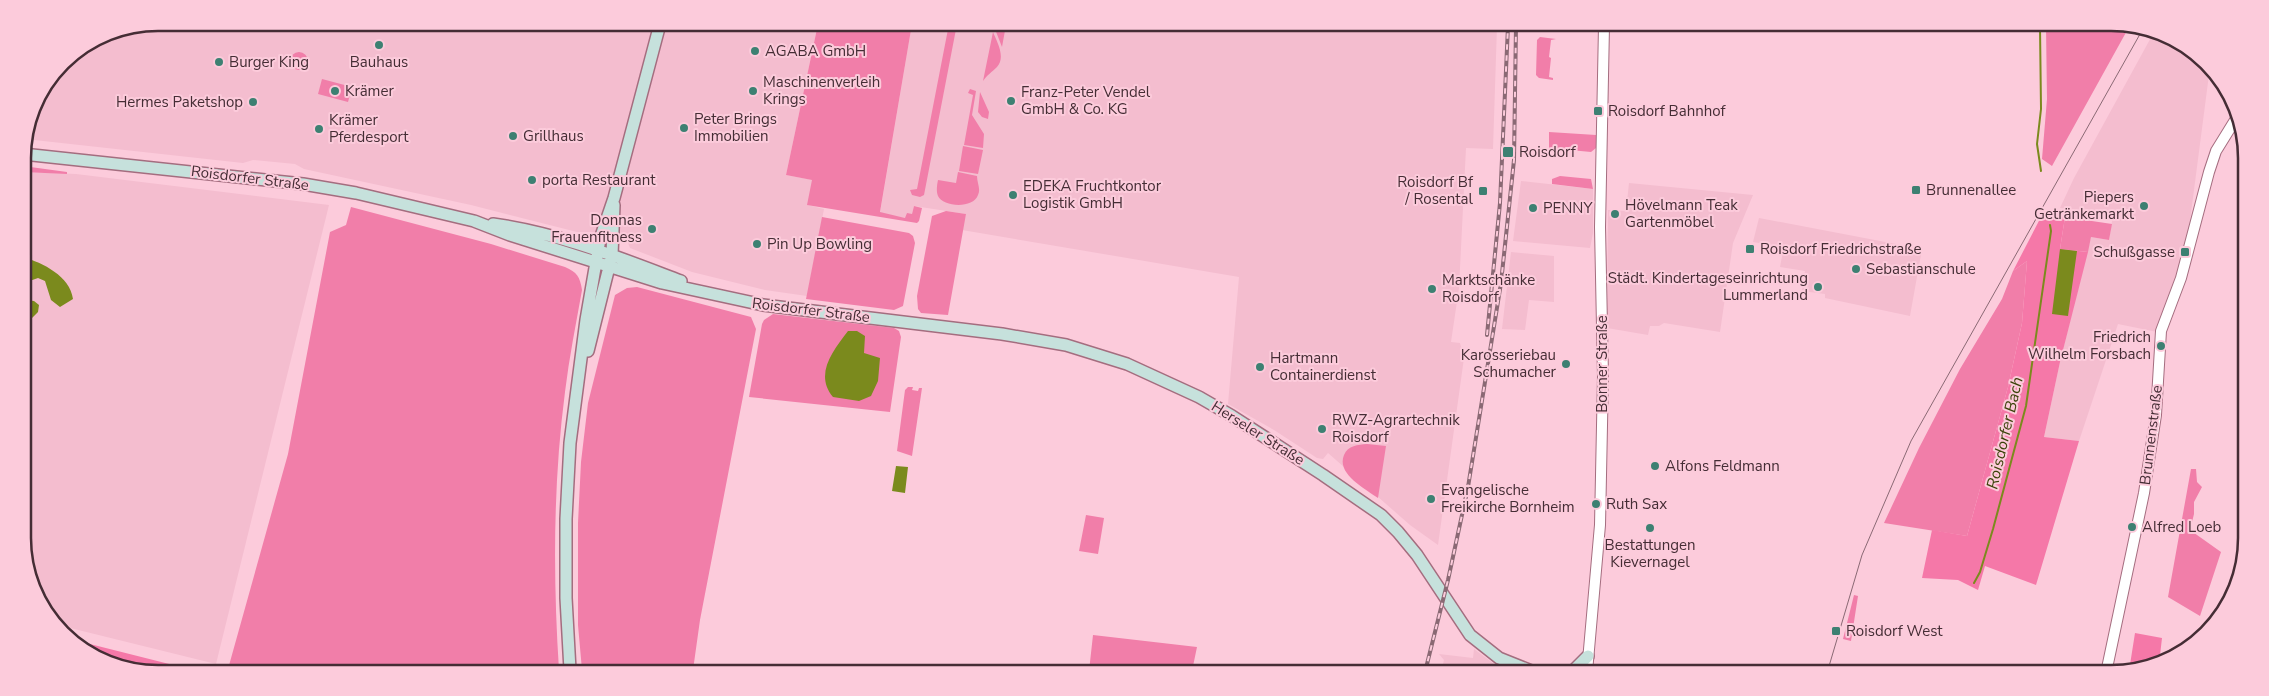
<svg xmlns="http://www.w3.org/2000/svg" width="2269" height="696" viewBox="0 0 2269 696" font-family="'Nunito Sans',sans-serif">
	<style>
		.built { fill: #f4bdcf }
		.green { fill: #f17ea9 }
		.forest { fill: #f578a8 }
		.water { fill: #7b8a1d }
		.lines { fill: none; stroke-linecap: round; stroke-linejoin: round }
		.stream { stroke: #7b8a1d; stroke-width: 2 }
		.tertiary-casing { stroke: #a46d7f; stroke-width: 12 }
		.secondary-casing { stroke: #a46d7f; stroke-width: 14 }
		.tertiary { stroke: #fff; stroke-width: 10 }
		.secondary { stroke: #c6e1dc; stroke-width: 11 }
		.tram { stroke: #8a6974; stroke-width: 1 }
		.rail-casing { stroke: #8a6974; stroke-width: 4 }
		.rail { stroke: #fccbdb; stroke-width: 2; stroke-dasharray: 5.5; stroke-linecap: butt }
		.poi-dot { fill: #3d8072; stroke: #fccbdb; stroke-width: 2 }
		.labels { text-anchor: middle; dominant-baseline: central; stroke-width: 4; stroke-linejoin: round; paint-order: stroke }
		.poi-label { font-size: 15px; fill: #452d35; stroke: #fccbdb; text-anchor: start }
		.street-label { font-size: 15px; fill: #452d35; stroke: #fccbdb }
		.water-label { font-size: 16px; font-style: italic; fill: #3b430a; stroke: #fccbdb }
		.rim { fill: none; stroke: #452d35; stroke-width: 2.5 }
	</style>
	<rect width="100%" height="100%" fill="#fccbdb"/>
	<path class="built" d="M 158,23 L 818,24 L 786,175 L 813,180 L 808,205 L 824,209 L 807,296 L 765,290 L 692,272 L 630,248 L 626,238 L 591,232 L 577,232 L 471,205 L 304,169 L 295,164 L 253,160 L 243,163 L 25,139 L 33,106 L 62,62 L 106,33 Z
		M 912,24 L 1497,26 L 1493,149 L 1466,148 L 1459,288 L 1451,342 L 1460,343 L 1464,358 L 1438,545 L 1410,525 L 1328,453 L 1323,459 L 1317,458 L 1274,430 L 1228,404 L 1239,277 L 962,230 L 966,214 L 914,206 L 912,214 L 905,218 L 880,213 Z
		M 2154,32 L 2210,67 L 2188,236 L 2174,284 L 2157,332 L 2118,324 L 2079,441 L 2044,437 L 2060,362 L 2091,237 L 2109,240 L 2113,215 L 2060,208 L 2074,178 Z
		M 23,172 L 76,174 L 329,205 L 216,664 L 54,624 L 25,564 Z
		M 1521,181 L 1593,189 L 1593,233 L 1590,248 L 1513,241 Z
		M 1629,183 L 1753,195 L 1733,243 L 1720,332 L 1664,323 L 1659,326 L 1650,326 L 1648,335 L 1607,328 L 1608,210 L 1626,211 Z
		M 1759,218 L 1922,249 L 1910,316 L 1825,298 L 1825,294 L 1802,291 L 1805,271 L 1780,267 L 1783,251 L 1765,248 L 1765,244 L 1753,242 Z
		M 1511,252 L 1554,256 L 1554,302 L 1529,300 L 1525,330 L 1502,329 Z
		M 1474,649 L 1497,666 L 1508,672 L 1441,672 L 1444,660 L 1439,654 L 1473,658 Z"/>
	<path class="green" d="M 818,24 L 912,24 L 880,212 L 905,218 L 907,213 L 912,214 L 914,206 L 922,208 L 919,221 L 917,223 L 807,205 L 812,180 L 786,175 Z
		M 949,24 L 957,24 L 924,195 L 920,197 L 912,195 L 910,190 L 917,189 Z
		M 993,24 L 1006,25 L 1002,47 Z
		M 2046,27 L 2129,27 L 2052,166 L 2042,159 L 2047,99 Z
		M 993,32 C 997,42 1006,57 997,67 C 992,72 987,75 983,81 Z
		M 1540,37 L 1556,39 L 1551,40 L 1549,57 L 1551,58 L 1549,77 L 1553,78 L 1553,80 L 1539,78 L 1536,75 L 1537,40 Z
		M290 61a9 9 0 1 1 18 0a9 9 0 1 1-18 0Z
		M 322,79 L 352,87 L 348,102 L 318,94 Z
		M 970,89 L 976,91 L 972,115 L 984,134 L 983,148 L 964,145 L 973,95 L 968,93 Z
		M 980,92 L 989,112 L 988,119 L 982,117 L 978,112 Z
		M 1549,132 L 1596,135 L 1596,148 L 1591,152 L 1549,148 Z
		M 963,146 L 983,150 L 978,174 L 959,171 Z
		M 23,166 L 67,172 L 67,174 L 23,172 Z
		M 958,172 L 977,176 C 977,183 981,189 978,195 C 973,209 943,207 938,196 C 936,191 937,185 938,180 L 956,183 Z
		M 1560,176 L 1591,179 L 1593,189 L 1552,184 L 1552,179 Z
		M 351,207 L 491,244 L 565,267 C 577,272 580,277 582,290 C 576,324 569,358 565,392 C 553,484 553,578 559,670 L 228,669 L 288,454 L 330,232 L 346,225 Z
		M 946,211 L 966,214 L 948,315 L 921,313 L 918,309 L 917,296 L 932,216 Z
		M 822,217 L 909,233 L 913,236 L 915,243 L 903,306 L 894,310 L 806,299 Z
		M 2065,217 L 2112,224 L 2109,240 L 2091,237 L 2088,252 L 2060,249 Z
		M 2027,261 L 2022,323 L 2008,387 L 1967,536 L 1884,523 L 1919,448 L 1960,369 L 2002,299 L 2013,271 Z
		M 637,287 L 751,317 L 756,329 L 700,620 L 693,670 L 582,670 L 578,625 L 578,523 L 581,462 L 588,403 L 615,295 L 627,288 Z
		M 773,314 L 894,328 L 899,331 L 901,337 L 890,412 L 749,397 L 762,324 L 764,320 Z
		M 908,387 L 913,387 L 912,390 L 918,391 L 919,388 L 922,388 L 912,456 L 897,451 L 905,390 Z
		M 1367,444 L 1386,446 L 1378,498 C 1366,489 1336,474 1344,455 C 1348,445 1358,445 1367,444 Z
		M 2191,469 L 2196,469 L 2197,482 L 2202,487 L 2194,502 L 2194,514 L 2190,530 L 2221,552 L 2200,616 L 2168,597 Z
		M 1086,515 L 1104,518 L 1098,554 L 1079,551 Z
		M 1854,595 L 1858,596 L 1851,641 L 1843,639 Z
		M 1093,635 L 1197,647 L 1192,671 L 1089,671 Z"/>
	<path class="forest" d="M 2042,215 L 2065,217 L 2060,249 L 2088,252 L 2060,362 L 2044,437 L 2079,441 L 2036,585 L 1985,566 L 1978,590 L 1958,580 L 1922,578 L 1932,530 L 1967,536 L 2008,387 L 2022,323 L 2027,261 L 2013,271 Z
		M 2135,633 L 2162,638 L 2159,664 L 2129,671 Z
		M 78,641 L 189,669 L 123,669 Z"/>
	<path class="water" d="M 2060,249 L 2077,251 L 2068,316 L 2052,314 Z
		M 23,257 C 43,263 70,276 73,299 L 60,307 L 51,300 L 45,281 L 38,278 L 24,283 Z
		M 24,300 L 34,301 L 39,305 L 38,312 L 31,319 L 24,318 Z
		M 848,331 L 857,331 L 865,336 L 864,353 L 880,358 L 878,381 L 871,396 L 859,401 L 833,397 C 814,374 833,351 848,331 Z
		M 896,466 L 908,467 L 905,493 L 892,491 Z"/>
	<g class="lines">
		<path class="stream" d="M 2040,27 L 2041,109 L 2037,144 L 2041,171
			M 1974,583 L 1980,572 L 1993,529 L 2026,406 L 2051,231 L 2050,225"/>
		<defs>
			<path id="tertiary" d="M 1587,672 L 1600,525 L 1603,376 L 1600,227 L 1604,26
				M 2106,673 L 2144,493 L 2156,415 L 2161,331 L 2181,278 L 2209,172 L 2216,151 L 2237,117"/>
			<path id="secondary" d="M 23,154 L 303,184 L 356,193 L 474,221 L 510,235 L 662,283 L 763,305 L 1002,334 L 1066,345 L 1127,364 L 1199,397 L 1232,416 L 1323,475 L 1381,515 L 1398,532 L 1417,555 L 1470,635 L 1499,658 L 1534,672
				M 493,224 C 559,233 620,258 681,281
				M 588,351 L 612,255 L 614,205
				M 570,670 L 566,598 L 566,519 L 570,443 L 586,320 L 600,239 L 614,198 L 660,24
				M 1572,672 L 1588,656"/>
		</defs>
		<use href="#tertiary" class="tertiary-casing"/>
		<use href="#secondary" class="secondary-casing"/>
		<use href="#tertiary" class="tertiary"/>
		<use href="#secondary" class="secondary"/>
		<path class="tram" d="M 1827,673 L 1862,555 L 1911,441 L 2144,27"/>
		<defs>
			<path id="rail" d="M 1487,335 L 1500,203 L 1508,26
				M 1425,672 L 1448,580 L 1468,487 L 1501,283 L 1514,160 L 1516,26"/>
		</defs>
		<use href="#rail" class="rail-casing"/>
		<use href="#rail" class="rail"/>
	</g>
	<g class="poi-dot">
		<circle cx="379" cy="45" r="5"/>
		<circle cx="755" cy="51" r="5"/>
		<circle cx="219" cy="62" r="5"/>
		<circle cx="335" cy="91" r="5"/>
		<circle cx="753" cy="91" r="5"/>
		<circle cx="1011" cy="101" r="5"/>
		<circle cx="253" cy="102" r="5"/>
		<rect x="1593" y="106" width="10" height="10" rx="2.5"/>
		<circle cx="684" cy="128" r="5"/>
		<circle cx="319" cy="129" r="5"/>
		<circle cx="513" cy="136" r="5"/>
		<rect x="1502" y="146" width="12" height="12" rx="2.5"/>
		<circle cx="532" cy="180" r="5"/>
		<rect x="1911" y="185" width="10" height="10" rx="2.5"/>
		<rect x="1478" y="186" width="10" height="10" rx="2.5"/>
		<circle cx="1013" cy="195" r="5"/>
		<circle cx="2144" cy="206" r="5"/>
		<circle cx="1533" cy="208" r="5"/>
		<circle cx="1615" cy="214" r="5"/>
		<circle cx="652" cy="229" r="5"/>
		<circle cx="757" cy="244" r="5"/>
		<rect x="1745" y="244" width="10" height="10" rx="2.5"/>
		<rect x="2180" y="247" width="10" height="10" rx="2.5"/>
		<circle cx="1856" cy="269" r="5"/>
		<circle cx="1818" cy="287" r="5"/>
		<circle cx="1432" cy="289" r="5"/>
		<circle cx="2161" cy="346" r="5"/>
		<circle cx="1566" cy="364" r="5"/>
		<circle cx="1260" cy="367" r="5"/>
		<circle cx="1322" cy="429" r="5"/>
		<circle cx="1655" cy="466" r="5"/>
		<circle cx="1431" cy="499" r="5"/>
		<circle cx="1596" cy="504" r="5"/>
		<circle cx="2132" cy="527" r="5"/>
		<circle cx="1650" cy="528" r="5"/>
		<rect x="1831" y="626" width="10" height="10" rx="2.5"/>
	</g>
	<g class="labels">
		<g class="poi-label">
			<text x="765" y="51">AGABA GmbH</text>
			<text x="229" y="62">Burger King</text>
			<text x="379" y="62" text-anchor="middle">Bauhaus</text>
			<text x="763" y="82">Maschinenverleih<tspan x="763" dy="17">Krings</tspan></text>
			<text x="345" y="91">Krämer</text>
			<text x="1021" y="92">Franz-Peter Vendel<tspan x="1021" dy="17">GmbH &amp; Co. KG</tspan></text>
			<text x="243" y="102" text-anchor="end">Hermes Paketshop</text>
			<text x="1608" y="111">Roisdorf Bahnhof</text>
			<text x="694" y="119">Peter Brings<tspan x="694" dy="17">Immobilien</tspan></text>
			<text x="329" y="120">Krämer<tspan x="329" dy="17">Pferdesport</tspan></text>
			<text x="523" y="136">Grillhaus</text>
			<text x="1519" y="152">Roisdorf</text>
			<text x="542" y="180">porta Restaurant</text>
			<text x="1473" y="182" text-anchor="end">Roisdorf Bf<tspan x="1473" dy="17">/ Rosental</tspan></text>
			<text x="1023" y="186">EDEKA Fruchtkontor<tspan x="1023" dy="17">Logistik GmbH</tspan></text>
			<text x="1926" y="190">Brunnenallee</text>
			<text x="2134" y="197" text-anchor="end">Piepers<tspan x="2134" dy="17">Getränkemarkt</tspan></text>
			<text x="1625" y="205">Hövelmann Teak<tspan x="1625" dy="17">Gartenmöbel</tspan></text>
			<text x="1543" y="208">PENNY</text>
			<text x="642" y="220" text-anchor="end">Donnas<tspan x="642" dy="17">Frauenfitness</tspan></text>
			<text x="767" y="244">Pin Up Bowling</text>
			<text x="1760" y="249">Roisdorf Friedrichstraße</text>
			<text x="2175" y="252" text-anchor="end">Schußgasse</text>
			<text x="1866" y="269">Sebastianschule</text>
			<text x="1808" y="278" text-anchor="end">Städt. Kindertageseinrichtung<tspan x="1808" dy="17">Lummerland</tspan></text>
			<text x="1442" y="280">Marktschänke<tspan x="1442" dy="17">Roisdorf</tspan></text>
			<text x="2151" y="337" text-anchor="end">Friedrich<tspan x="2151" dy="17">Wilhelm Forsbach</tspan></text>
			<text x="1556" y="355" text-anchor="end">Karosseriebau<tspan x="1556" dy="17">Schumacher</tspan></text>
			<text x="1270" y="358">Hartmann<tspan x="1270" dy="17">Containerdienst</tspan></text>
			<text x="1332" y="420">RWZ-Agrartechnik<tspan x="1332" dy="17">Roisdorf</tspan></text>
			<text x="1665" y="466">Alfons Feldmann</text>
			<text x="1441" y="490">Evangelische<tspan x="1441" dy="17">Freikirche Bornheim</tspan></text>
			<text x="1606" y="504">Ruth Sax</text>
			<text x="2142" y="527">Alfred Loeb</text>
			<text x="1650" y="545" text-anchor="middle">Bestattungen<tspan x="1650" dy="17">Kievernagel</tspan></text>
			<text x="1846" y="631">Roisdorf West</text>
		</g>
		<g class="street-label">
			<text transform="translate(250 178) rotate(7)">Roisdorfer Straße</text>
			<text transform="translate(811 310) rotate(7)">Roisdorfer Straße</text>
			<text transform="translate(1602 364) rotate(-90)">Bonner Straße</text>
			<text transform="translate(1258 433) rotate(32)">Herseler Straße</text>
			<text transform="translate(2151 435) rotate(-83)">Brunnenstraße</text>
		</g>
		<g class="water-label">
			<text transform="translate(2005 433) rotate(-77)">Roisdorfer Bach</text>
		</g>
	</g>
	<path d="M0 0H2269V696H0ZM158 31H2111A127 127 0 0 1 2238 158V538A127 127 0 0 1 2111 665H158A127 127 0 0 1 31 538V158A127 127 0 0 1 158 31Z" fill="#fccbdb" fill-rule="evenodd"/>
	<path class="rim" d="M158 31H2111A127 127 0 0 1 2238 158V538A127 127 0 0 1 2111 665H158A127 127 0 0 1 31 538V158A127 127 0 0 1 158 31Z"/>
</svg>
